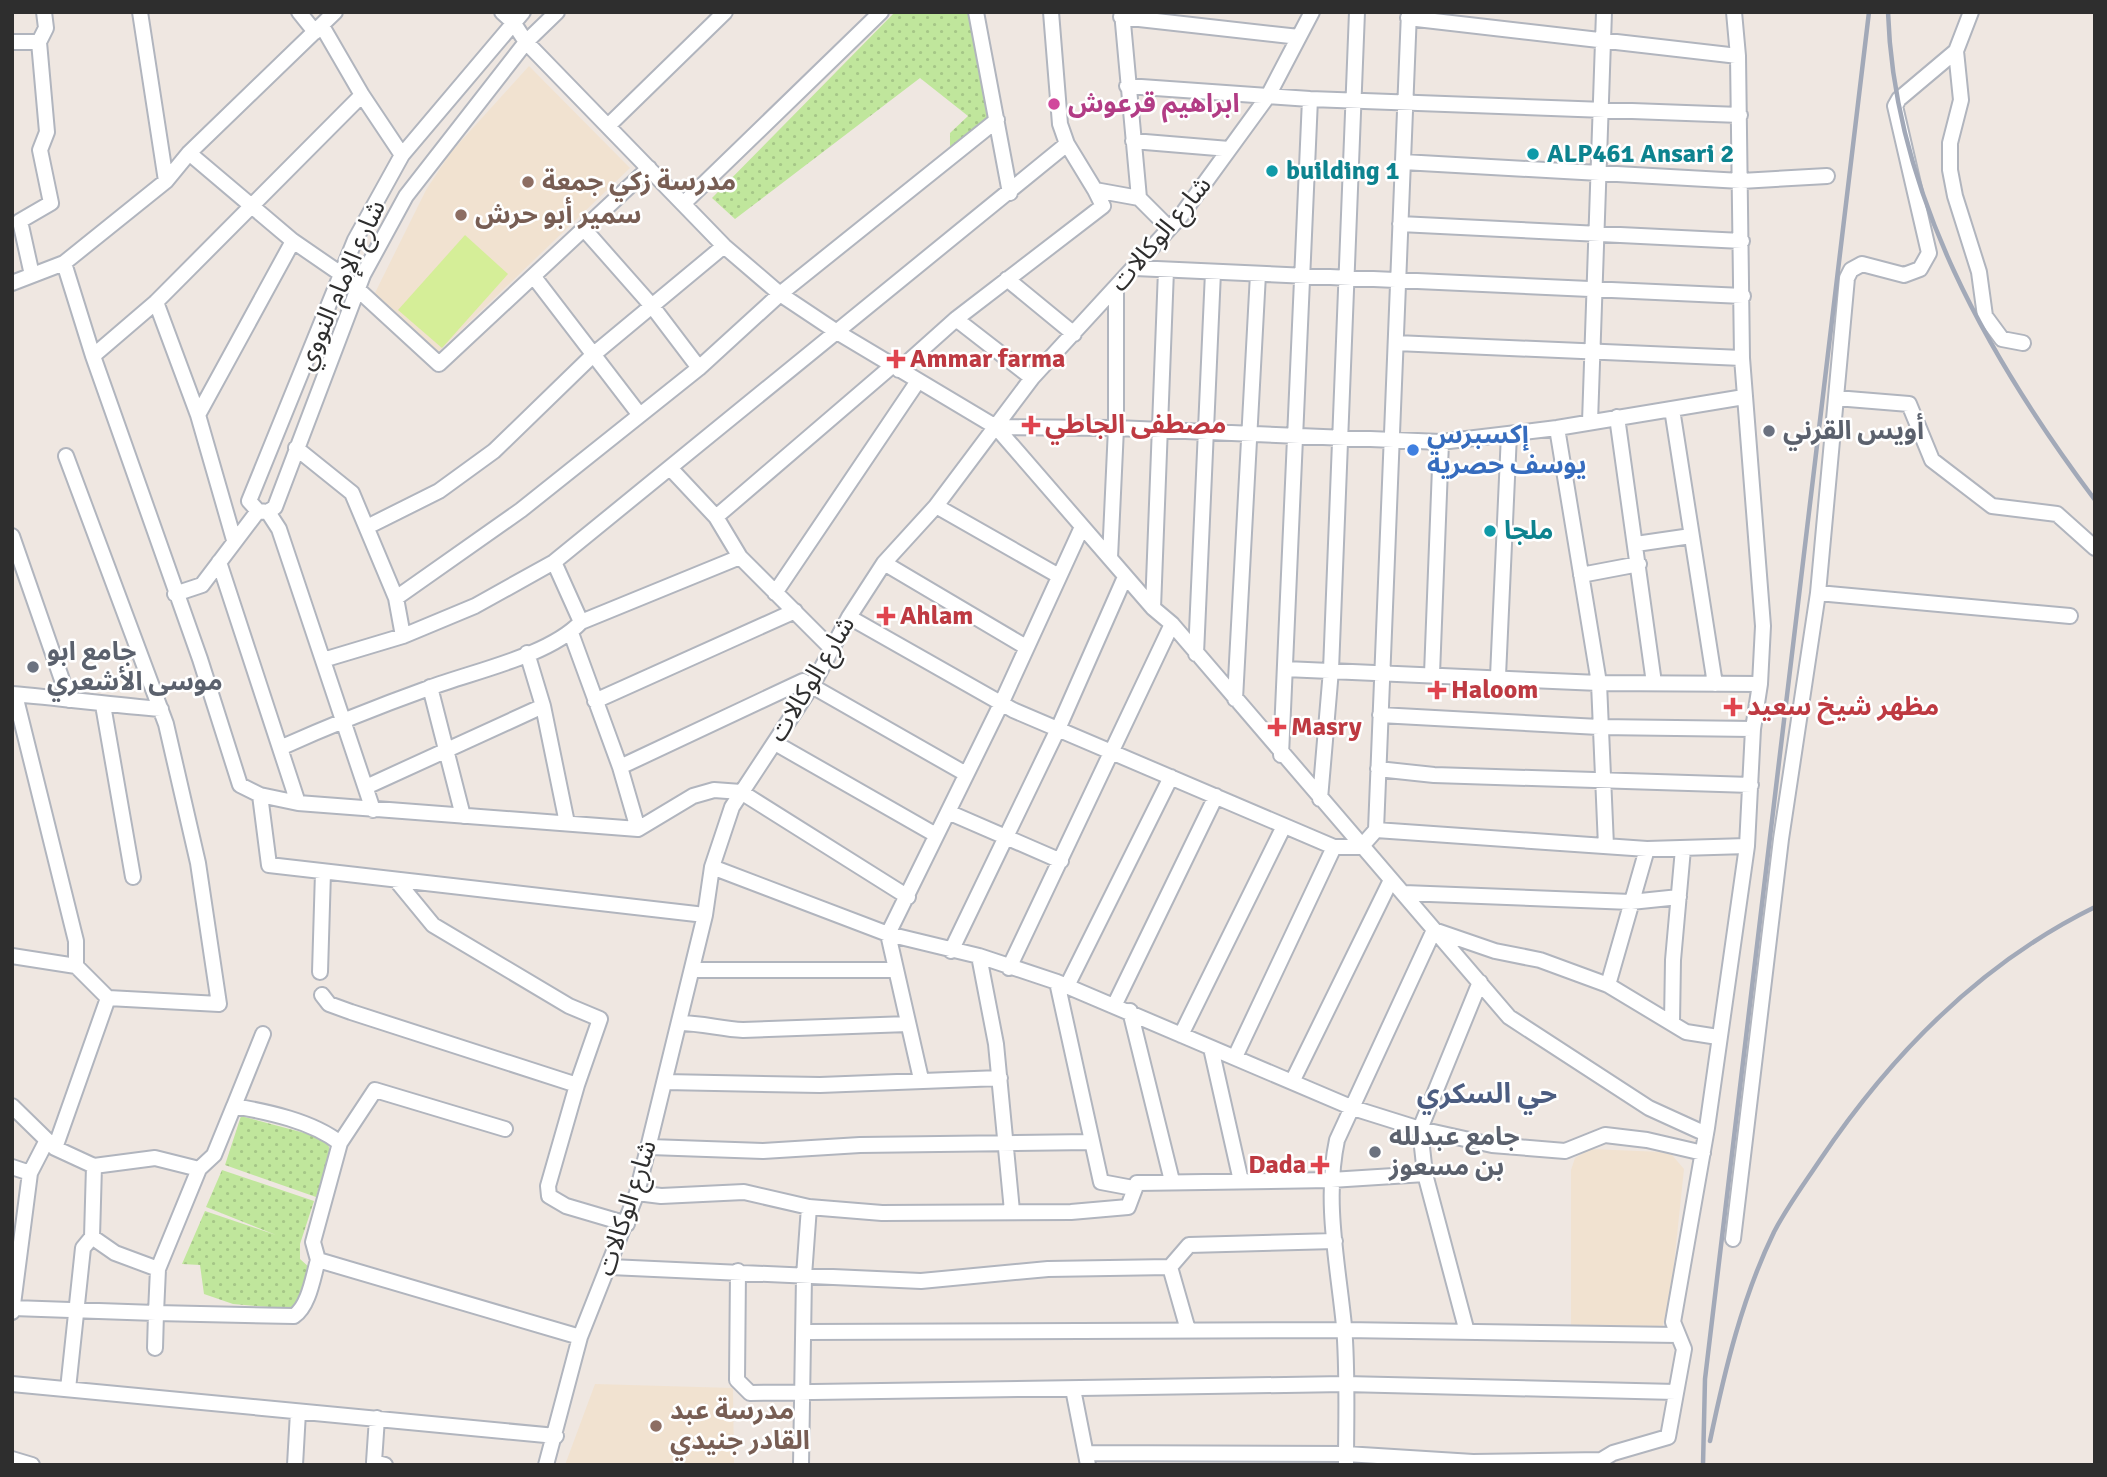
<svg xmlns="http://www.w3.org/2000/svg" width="2107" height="1477" viewBox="0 0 2107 1477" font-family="Signika,'Noto Sans Arabic',sans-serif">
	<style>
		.education { fill: #f1e2d0 }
		.park { fill: url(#park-dots) }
		.pitch { fill: #d5ee98 }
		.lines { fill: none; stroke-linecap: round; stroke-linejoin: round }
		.minor-casing { stroke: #b1b5be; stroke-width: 18 }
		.minor { stroke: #fff; stroke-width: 14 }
		.rail { stroke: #a2a9b8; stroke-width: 4.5 }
		.hotel-dot { fill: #d1479c; stroke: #fff; stroke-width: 2.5 }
		.culture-dot { fill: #0f9aa8; stroke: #fff; stroke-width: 2.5 }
		.education-dot { fill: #8d6e63; stroke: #fff; stroke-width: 2.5 }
		.health-dot { fill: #e0444e; stroke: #fff; stroke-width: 2.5 }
		.worship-dot { fill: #6b7280; stroke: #fff; stroke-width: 2.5 }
		.shop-dot { fill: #3f7fe0; stroke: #fff; stroke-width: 2.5 }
		.labels { text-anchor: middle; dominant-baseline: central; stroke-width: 5; stroke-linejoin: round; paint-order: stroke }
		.hotel-label { font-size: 26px; font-weight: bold; fill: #b23c85; stroke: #fff; text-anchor: start }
		.culture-label { font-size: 26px; font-weight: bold; fill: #0d838f; stroke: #fff; text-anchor: start }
		.education-label { font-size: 26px; font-weight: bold; fill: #785e54; stroke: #fff; text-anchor: start }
		.street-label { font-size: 26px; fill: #2e2e2e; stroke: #fff }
		.health-label { font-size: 26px; font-weight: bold; fill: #be3a42; stroke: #fff; text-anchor: start }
		.worship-label { font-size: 26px; font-weight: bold; fill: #5b616d; stroke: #fff; text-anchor: start }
		.shop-label { font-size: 26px; font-weight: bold; fill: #366cbe; stroke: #fff; text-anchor: start }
		.neighbourhood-label { font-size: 28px; font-weight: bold; fill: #4c5d81; stroke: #fff }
	</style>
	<defs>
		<pattern id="park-dots" width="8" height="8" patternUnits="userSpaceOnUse" patternTransform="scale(1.75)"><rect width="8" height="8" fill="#c0e69c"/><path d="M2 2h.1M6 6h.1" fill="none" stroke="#a5c687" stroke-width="1.8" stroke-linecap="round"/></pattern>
	</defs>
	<rect width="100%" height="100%" fill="#efe7e1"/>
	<path class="education" d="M 529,66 L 630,168 L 438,352 L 373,297 L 426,190 L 451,152 Z
		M 1590,1149 L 1662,1152 L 1672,1155 L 1684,1169 L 1670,1302 L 1662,1328 L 1571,1326 L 1571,1170 L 1575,1158 Z
		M 595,1384 L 733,1388 L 734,1465 L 565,1465 Z"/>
	<path class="park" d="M 895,12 L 970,12 L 989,120 L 950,149 L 950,133 L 968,116 L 920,78 L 735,219 L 712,198 Z
		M 241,1116 L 327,1139 L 330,1152 L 316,1197 L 225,1165 Z
		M 222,1170 L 314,1201 L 300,1244 L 300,1259 L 310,1268 L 297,1306 L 291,1309 L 233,1304 L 204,1294 L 200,1265 L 182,1264 L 205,1211 L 276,1235 L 206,1207 Z"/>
	<path class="pitch" d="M 465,235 L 508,274 L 442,348 L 398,310 Z"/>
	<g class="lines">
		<defs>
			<path id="minor" d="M 140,12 L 166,181
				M 299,12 L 315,32
				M 502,12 L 513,22 L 526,42 L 724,246 L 780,294 L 837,332 L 996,427 L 1116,428 L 1441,442 L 1557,428 L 1744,397
				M 976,12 L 1010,193
				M 1051,12 L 1060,124 L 1067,144 L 1095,190 L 1139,198
				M 1122,12 L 1139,198 L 1169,228
				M 1971,12 L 1956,51 L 1961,100 L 1950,143 L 1950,170 L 1955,196 L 1979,272 L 1985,316 L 2002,339 L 2023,343
				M 1121,17 L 1299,37
				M 1408,18 L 1738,56
				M 12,42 L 39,42
				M 1127,86 L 1310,99 L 1740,115
				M 362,95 L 402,155
				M 609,125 L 725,12
				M 1133,141 L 1229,149
				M 189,153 L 293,241 L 341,274 L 439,364 L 649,168
				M 1403,162 L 1741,181 L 1827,176
				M 684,203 L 881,12
				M 1400,224 L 1742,241
				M 584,229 L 652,306 L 699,368
				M 64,263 L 93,356 L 200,659 L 240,785 L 260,795 L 298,803 L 638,829 L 693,796 L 714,790 L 741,792 L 908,897
				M 1135,268 L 1743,296
				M 32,275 L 20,221 L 51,203 L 40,150 L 47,132 L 39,42 L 46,28 L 44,12
				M 534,277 L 639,414
				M 1007,279 L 1074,334
				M 12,283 L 64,263 L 166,181 L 189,153 L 335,12
				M 156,302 L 198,415 L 234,540
				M 956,319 L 1032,378
				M 1396,343 L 1742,358
				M 93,356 L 156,302 L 362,95 L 322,26
				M 899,370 L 956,319 L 1103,206 L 1095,190
				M 1836,398 L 1909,404 L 1932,460 L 1992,506 L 2057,514 L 2095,548
				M 1672,409 L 1715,684
				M 198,415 L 293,241
				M 1617,417 L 1654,683
				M 1590,422 L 1604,12
				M 996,427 L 1153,608 L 1172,624 L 1509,1017 L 1649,1108 L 1706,1134
				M 1557,428 L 1599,683 L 1606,846
				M 296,448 L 352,493 L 396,598 L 403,636
				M 66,456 L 166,724 L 198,863 L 219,1004 L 108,998
				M 671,469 L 716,517 L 740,557 L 831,648
				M 936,506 L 1059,576
				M 258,511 L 268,512 L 275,507 L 363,275 L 406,196 L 526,42 L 557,12
				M 258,511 L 249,501 L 355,240 L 402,155 L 523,12
				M 268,512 L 279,529 L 373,810
				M 716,517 L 892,366
				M 367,527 L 439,491 L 494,451 L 594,354 L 724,246
				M 12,536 L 69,700
				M 1636,544 L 1691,536
				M 1110,558 L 1116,428 L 1116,289
				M 219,562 L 298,803
				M 554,562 L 581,622
				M 884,563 L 1026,647
				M 1581,575 L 1639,564
				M 775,593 L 918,381
				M 1818,593 L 2070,616
				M 175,594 L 202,585 L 258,511
				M 396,598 L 521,510 L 699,368 L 780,294 L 997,120
				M 1153,608 L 1166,270
				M 849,617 L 1013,710 L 1334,847 L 1361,847 L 1376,830 L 1409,12
				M 571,633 L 620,767 L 638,829
				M 527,653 L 543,706
				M 1196,654 L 1213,272
				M 323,660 L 403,636 L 475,606 L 554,562 L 1067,144
				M 1285,669 L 1599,683 L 1760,684
				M 1432,674 L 1441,442
				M 1498,676 L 1509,434
				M 430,687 L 463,816
				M 12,694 C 62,698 111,705 161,709
				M 15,695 L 76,941 L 76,966 L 108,998 L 55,1148
				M 1235,699 L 1258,274
				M 595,701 L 795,611
				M 103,705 L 133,877
				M 1380,715 L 1599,727 L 1753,729
				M 775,743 L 936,835
				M 280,748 C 329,726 379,706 429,688 C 474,671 549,656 581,622 L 740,557
				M 1281,755 L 1310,99
				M 620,767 L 803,681 L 966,774
				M 1378,769 L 1434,775 L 1751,785
				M 366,787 L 543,706 L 567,823
				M 260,795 L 269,865 L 705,915
				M 1320,799 L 1331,670 L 1357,12
				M 948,812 L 1061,861
				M 1376,830 L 1647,849 L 1747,846
				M 712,867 L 888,934 L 979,956 L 1057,982 L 1353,1108 L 1420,1129 L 1492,1145 L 1565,1151 L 1605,1135 L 1647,1140 L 1703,1153
				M 396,880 L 433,925 L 569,1006 L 600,1019 L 577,1085
				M 1404,893 L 1631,902 L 1679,897
				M 951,951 L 1058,729 L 1125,577
				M 12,956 L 76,966
				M 979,956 L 996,1044 L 1012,1211
				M 1009,968 L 1172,624
				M 692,970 L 896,970
				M 320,972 L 323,872
				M 1057,982 L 1101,1182 L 1133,1188
				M 1608,985 L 1647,849
				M 1067,986 L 1171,777
				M 322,995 L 329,1004 L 351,1012 L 577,1085 L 548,1186 L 549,1196 L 566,1206 L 627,1224
				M 1115,1004 L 1216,796
				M 1130,1011 L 1172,1181
				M 679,1023 C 702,1023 721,1029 743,1030 L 908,1024
				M 1672,1023 L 1673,960 L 1683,849
				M 1181,1035 L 1284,826
				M 1211,1048 L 1241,1181
				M 1235,1057 L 1334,847
				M 921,1079 L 888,934 L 1001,704 L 1082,527
				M 1293,1080 L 1391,880
				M 665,1082 L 820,1085 L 1000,1078
				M 12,1106 L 55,1148 L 94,1166 L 155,1158 L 199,1169 L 214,1155 L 234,1106 C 268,1112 312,1121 340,1143 L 313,1242 L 318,1260 L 580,1337
				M 234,1106 L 263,1034
				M 340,1143 L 375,1090 L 505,1129
				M 650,1147 L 763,1151 L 860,1145 L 1090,1142
				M 94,1166 L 92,1237 L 115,1253 L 158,1269
				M 12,1167 L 30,1173
				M 637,1193 L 661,1196 L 744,1192 L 809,1207 L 882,1213 L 1071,1212 L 1128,1207 L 1137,1183 L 1331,1180 L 1425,1174
				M 1733,1239 L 1781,839 L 1818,593 L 1847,278 L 1851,270 L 1862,264 L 1904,275 L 1920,269 L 1929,253 L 1895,106 L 1899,99 L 1956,51
				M 610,1267 L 921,1281 L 1048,1269 L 1170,1267 L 1189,1245 L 1335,1241
				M 1170,1267 L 1188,1330
				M 738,1271 L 737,1380 L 750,1393 L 1345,1384 L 1676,1392
				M 13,1308 L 156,1313 L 158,1269 L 199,1169
				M 12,1312 L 30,1173 L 47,1140
				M 805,1332 L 1344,1330 L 1678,1335
				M 1467,1332 L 1425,1174 L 1420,1129 L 1480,982
				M 155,1348 L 156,1313 L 294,1316 C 309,1306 313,1277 318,1260
				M 12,1384 L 556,1436
				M 68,1389 L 83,1248 L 92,1237
				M 1073,1389 L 1088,1465
				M 377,1418 L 374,1462 L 385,1465
				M 1086,1453 L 1346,1454 L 1473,1462 L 1600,1460
				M 12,1459 L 32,1465
				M 295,1465 L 298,1412
				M 546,1465 L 580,1337 L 637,1193 L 705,915 L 712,867 L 732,807 L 813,684 L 849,617 L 884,563 L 936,506 L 1032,378 L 1180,217 L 1268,96 L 1312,12
				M 801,1465 L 804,1276 L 809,1207
				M 1346,1465 C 1346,1419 1348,1372 1344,1326 C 1338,1265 1324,1201 1337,1140 L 1434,930 L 1495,951 L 1540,960 L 1608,985 L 1686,1032 L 1718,1037
				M 1593,1465 L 1613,1453 L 1668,1437 L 1684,1349 L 1673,1322 L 1707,1128 L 1747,846 L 1753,729 L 1760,684 L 1763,626 L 1742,358 L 1738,56 L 1734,12"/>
		</defs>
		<use href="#minor" class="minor-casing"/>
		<use href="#minor" class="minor"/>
		<path class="rail" d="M 1888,12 C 1894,193 1989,359 2095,500
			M 1710,1441 C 1725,1369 1742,1298 1774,1232 C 1787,1207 1804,1184 1820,1160 C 1890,1056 1981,963 2095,907
			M 1703,1465 L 1705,1379 L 1869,12"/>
	</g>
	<circle class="hotel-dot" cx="1054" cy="104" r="7"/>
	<g class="culture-dot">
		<circle cx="1533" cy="154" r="7"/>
		<circle cx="1272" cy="171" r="7"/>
		<circle cx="1490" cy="531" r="7"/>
	</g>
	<g class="education-dot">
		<circle cx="528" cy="182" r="7"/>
		<circle cx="461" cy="215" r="7"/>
		<circle cx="656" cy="1426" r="7"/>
	</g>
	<g class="health-dot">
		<path d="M892.5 348.5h7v7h7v7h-7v7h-7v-7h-7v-7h7z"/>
		<path d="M1027.5 414.5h7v7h7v7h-7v7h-7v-7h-7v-7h7z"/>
		<path d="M882.5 605.5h7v7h7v7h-7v7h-7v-7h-7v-7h7z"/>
		<path d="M1433.5 679.5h7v7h7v7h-7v7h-7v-7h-7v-7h7z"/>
		<path d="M1729.5 696.5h7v7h7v7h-7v7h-7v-7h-7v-7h7z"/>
		<path d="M1273.5 716.5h7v7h7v7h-7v7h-7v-7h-7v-7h7z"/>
		<path d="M1316.5 1154.5h7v7h7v7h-7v7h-7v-7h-7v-7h7z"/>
	</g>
	<g class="worship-dot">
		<circle cx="1769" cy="431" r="7"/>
		<circle cx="33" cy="667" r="7"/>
		<circle cx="1375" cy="1152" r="7"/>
	</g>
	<circle class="shop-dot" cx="1413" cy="450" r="7"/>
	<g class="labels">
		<g class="hotel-label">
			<text x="1068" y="104">ابراهيم قرعوش</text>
		</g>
		<g class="culture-label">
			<text x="1547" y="154">ALP461 Ansari 2</text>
			<text x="1286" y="171">building 1</text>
			<text x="1504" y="531">ملجا</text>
		</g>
		<g class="education-label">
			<text x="542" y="182">مدرسة زكي جمعة</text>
			<text x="475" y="215">سمير أبو حرش</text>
			<text x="670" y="1411">مدرسة عبد<tspan x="670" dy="30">القادر جنيدي</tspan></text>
		</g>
		<g class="street-label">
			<text transform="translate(1161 234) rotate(-50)">شارع الوكالات</text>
			<text transform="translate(341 285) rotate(-66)">شارع الإمام النووي</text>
			<text transform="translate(812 679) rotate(-59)">شارع الوكالات</text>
			<text transform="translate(627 1208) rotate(-72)">شارع الوكالات</text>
		</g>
		<g class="health-label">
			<text x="910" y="359">Ammar farma</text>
			<text x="1045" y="425">مصطفى الجاطي</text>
			<text x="900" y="616">Ahlam</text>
			<text x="1451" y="690">Haloom</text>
			<text x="1747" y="707">مظهر شيخ سعيد</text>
			<text x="1291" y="727">Masry</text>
			<text x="1306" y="1165" text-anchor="end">Dada</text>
		</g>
		<g class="worship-label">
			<text x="1783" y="431">أويس القرني</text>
			<text x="47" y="652">جامع ابو<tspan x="47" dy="30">موسى الأشعري</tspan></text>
			<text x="1389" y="1137">جامع عبدلله<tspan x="1389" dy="30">بن مسعوز</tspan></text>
		</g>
		<g class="shop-label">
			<text x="1427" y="435">إكسبرس<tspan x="1427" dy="30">يوسف حصرية</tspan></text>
		</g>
		<g class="neighbourhood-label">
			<text x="1487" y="1094">حي السكري</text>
		</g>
	</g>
	<rect width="2107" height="1477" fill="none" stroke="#2e2e2e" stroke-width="28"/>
</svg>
